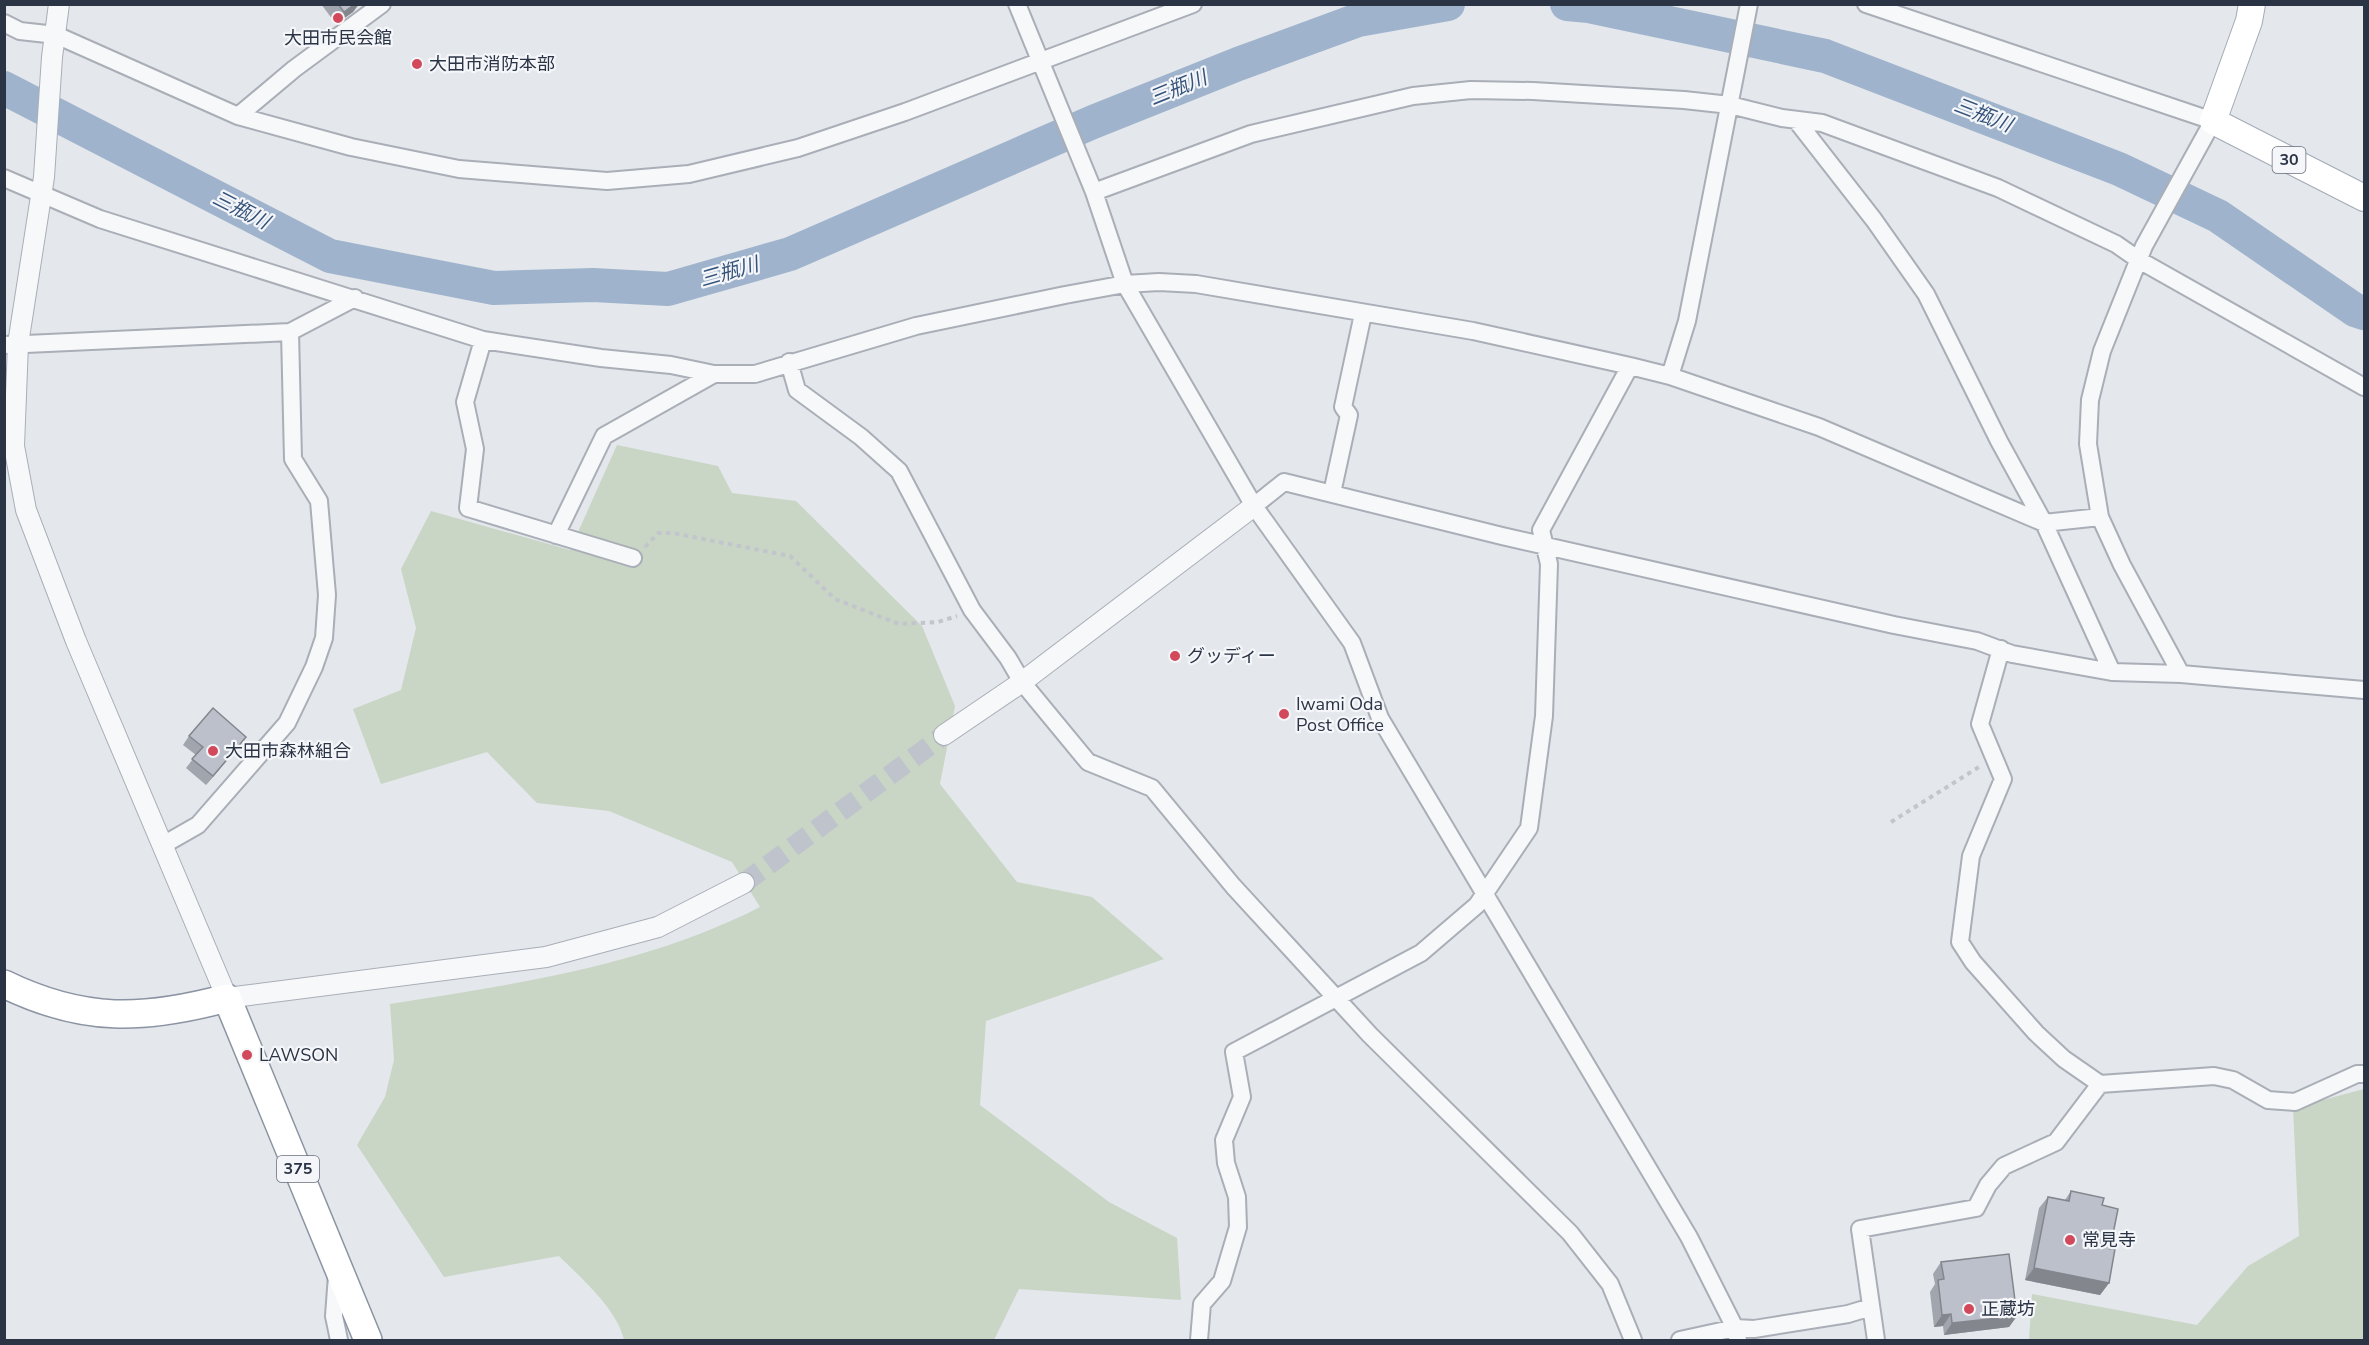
<svg xmlns="http://www.w3.org/2000/svg" width="2369" height="1345" viewBox="0 0 2369 1345" font-family="'Nunito Sans','Noto Sans JP',sans-serif">
	<style>
		.green { fill: #c9d6c5 }
		.lines { fill: none; stroke-linecap: round; stroke-linejoin: round }
		.river { stroke: #9fb4cc; stroke-width: 34 }
		.tertiary-tunnel { stroke: #bfc3cb; stroke-width: 20; stroke-dasharray: 20 10; stroke-linecap: butt }
		.minor-casing { stroke: #a9aeb7; stroke-width: 20 }
		.tertiary-casing { stroke: #a9aeb7; stroke-width: 22 }
		.primary-casing { stroke: #a3abb8; stroke-width: 28 }
		.trunk-casing { stroke: #8b94a3; stroke-width: 30 }
		.path { stroke: #c2c5cb; stroke-width: 4; stroke-dasharray: 4.5 4.5; stroke-linecap: butt }
		.minor { stroke: #f7f8fa; stroke-width: 16 }
		.tertiary { stroke: #f7f8fa; stroke-width: 20 }
		.primary { stroke: #fff; stroke-width: 26 }
		.trunk { stroke: #fff; stroke-width: 27 }
		.wall { fill: #a1a5ae }
		.shaded-wall { fill: #83868d }
		.building { fill: #bbc0ca; stroke: #83868d; stroke-width: 1.5 }
		.poi-dot { fill: #d1495b; stroke: #f4f6f9; stroke-width: 2 }
		.labels { text-anchor: middle; dominant-baseline: central; stroke-width: 4.5; stroke-linejoin: round; paint-order: stroke }
		.shield { fill: #f4f6f9; stroke: #676e7b; stroke-width: 1.5 }
		.shield-label { font-size: 16px; font-weight: bold; fill: #2b3445 }
		.poi-label { font-size: 18px; fill: #2b3445; stroke: #f4f6f9; text-anchor: start }
		.water-label { font-size: 20px; font-style: italic; fill: #34527a; stroke: #f4f6f9 }
	</style>
	<rect width="100%" height="100%" fill="#e4e7ec"/>
	<path class="green" d="M 617,445 L 718,466 L 732,493 L 796,501 L 922,626 L 955,706 L 940,784 L 1017,882 L 1092,897 L 1164,959 L 986,1021 L 980,1105 L 1109,1202 L 1177,1238 L 1181,1300 L 1019,1289 L 994,1340 L 624,1340 C 618,1310 580,1277 559,1256 L 444,1277 L 357,1145 L 385,1097 L 394,1060 L 390,1004 C 515,984 645,966 760,907 L 732,862 L 609,811 L 537,803 L 487,752 L 381,784 L 353,709 L 401,690 L 416,628 L 401,569 L 431,511 L 570,550 Z
		M 2364,1089 L 2364,1340 L 2029,1340 L 2032,1294 L 2197,1325 L 2248,1266 L 2299,1236 L 2293,1108 Z"/>
	<g class="lines">
		<path class="river" d="M 1567,4 L 1589,6 L 1825,56 L 2119,169 L 2218,216 L 2355,310 L 2364,313
			M 4,88 L 330,256 L 494,288 L 593,285 L 668,289 L 790,254 L 1093,122 L 1238,64 L 1358,20 L 1448,4"/>
		<path class="tertiary-tunnel" d="M 744,883 L 944,735"/>
		<defs>
			<path id="minor" d="M 1017,4 L 1094,192 L 1125,284 L 1254,506 L 1352,643 L 1380,718 L 1689,1237 L 1735,1328 L 1738,1340
				M 1866,4 L 2213,121 L 2144,246 L 2102,351 L 2090,400 L 2088,444 L 2100,517 L 2122,565 L 2181,674
				M 4,23 L 20,31 L 56,35 L 238,116 L 351,147 L 459,169 L 607,181 L 689,174 L 798,148 L 905,112 L 1193,4
				M 238,116 L 294,69 L 382,4
				M 1796,120 L 1874,220 L 1926,294 L 1999,441 L 2044,523 L 2112,672
				M 4,178 L 100,219 L 483,340 L 601,358 L 671,365 L 714,374 L 755,374 L 916,326 L 1065,295 L 1125,284 L 1159,282 L 1196,284 L 1473,331 L 1630,366 L 1670,376 L 1819,427 L 2044,523 L 2100,517
				M 1094,192 L 1251,134 L 1413,96 L 1471,90 L 1533,91 L 1684,100 L 1730,105 L 1782,118 L 1822,123 L 1998,188 L 2116,244 L 2139,260 L 2364,387
				M 483,340 L 465,402 L 475,449 L 468,508 L 633,558
				M 4,345 L 290,332 L 355,298
				M 789,362 L 797,390 L 861,437 L 899,471 L 972,610 L 1008,658 L 1022,682 L 1088,762 L 1152,788 L 1233,886 L 1370,1035 L 1570,1233 L 1610,1284 L 1633,1340
				M 1670,376 L 1687,321 L 1749,4
				M 1332,493 L 1349,415 L 1343,407 L 1363,314
				M 1254,506 L 1284,482 L 1502,536 L 1894,625 L 1977,641 L 2012,654 L 2112,672 L 2181,674 L 2364,690
				M 556,535 L 604,436 L 714,374
				M 2001,649 L 1980,724 L 2003,779 L 1971,856 L 1960,942 L 1973,962 L 2036,1033 L 2064,1059 L 2100,1084 L 2214,1076 L 2233,1080 L 2268,1100 L 2295,1102 L 2357,1074 L 2364,1074
				M 163,845 L 198,825 L 287,723 L 314,667 L 324,638 L 327,595 L 319,501 L 293,459 L 290,332
				M 337,1275 L 334,1316 L 339,1340
				M 1199,1340 L 1202,1304 L 1222,1281 L 1238,1227 L 1237,1197 L 1226,1163 L 1224,1140 L 1242,1097 L 1234,1052 L 1421,953 L 1477,905 L 1529,828 L 1544,716 L 1549,564 L 1541,530 L 1630,366
				M 1680,1340 L 1735,1328 L 1754,1329 L 1848,1314 L 1871,1307
				M 1876,1340 L 1860,1229 L 1976,1208 L 1988,1185 L 2004,1166 L 2056,1142 L 2100,1084"/>
			<path id="tertiary" d="M 59,4 L 52,57 L 44,177 L 18,344 L 14,446 L 26,510 L 76,641 L 227,998 L 546,957 L 658,927 L 744,883
				M 944,735 L 1022,682 L 1254,506"/>
			<path id="primary" d="M 2252,4 L 2249,21 L 2213,121 L 2364,198"/>
			<path id="trunk" d="M 4,984 C 84,1023 144,1020 227,998 L 368,1340"/>
		</defs>
		<use href="#minor" class="minor-casing"/>
		<use href="#tertiary" class="tertiary-casing"/>
		<use href="#primary" class="primary-casing"/>
		<use href="#trunk" class="trunk-casing"/>
		<path class="path" d="M 645,547 L 658,533 L 673,533 L 790,556 L 835,599 L 899,624 L 938,622 L 957,616
			M 1891,822 L 1979,767"/>
		<use href="#minor" class="minor"/>
		<use href="#tertiary" class="tertiary"/>
		<use href="#primary" class="primary"/>
		<use href="#trunk" class="trunk"/>
	</g>
	<path class="wall" d="M 321,4 L 359,4 L 353,12 L 336,24 Z
		M 189,736 L 240,745 L 206,785 L 186,768 L 196,755 L 183,745 Z
		M 2071,1191 L 2102,1205 L 2110,1249 L 2109,1283 L 2100,1295 L 2025,1280 L 2039,1208 L 2048,1197 L 2065,1200 Z
		M 1941,1262 L 2017,1316 L 2009,1327 L 1944,1335 L 1943,1326 L 1934,1327 L 1930,1292 L 1935,1284 L 1933,1274 Z"/>
	<path class="shaded-wall" d="M 355,4 L 359,4 L 353,12 L 336,24 L 344,12 Z
		M 246,737 L 240,745 L 206,785 L 213,776 Z
		M 2034,1268 L 2109,1283 L 2100,1295 L 2025,1280 Z
		M 1951,1314 L 1943,1326 L 1934,1327 L 1942,1315 Z
		M 2017,1316 L 2009,1327 L 1944,1335 L 1952,1323 Z"/>
	<path class="building" d="M 338,4 L 355,4 L 344,12 Z
		M 213,708 L 246,737 L 213,776 L 192,759 L 203,747 L 189,736 Z
		M 2071,1191 L 2104,1198 L 2102,1205 L 2118,1209 L 2110,1249 L 2115,1249 L 2109,1283 L 2034,1268 L 2048,1197 L 2069,1201 Z
		M 2009,1254 L 2017,1316 L 1952,1323 L 1951,1314 L 1942,1315 L 1938,1280 L 1944,1279 L 1941,1262 Z"/>
	<g class="poi-dot">
		<circle cx="338" cy="18" r="6"/>
		<circle cx="417" cy="64" r="6"/>
		<circle cx="1175" cy="656" r="6"/>
		<circle cx="1284" cy="714" r="6"/>
		<circle cx="213" cy="751" r="6"/>
		<circle cx="247" cy="1055" r="6"/>
		<circle cx="2070" cy="1240" r="6"/>
		<circle cx="1969" cy="1309" r="6"/>
	</g>
	<g class="labels">
		<g class="shield">
			<rect x="2272.5" y="147" width="33" height="26" rx="4.5"/>
			<rect x="277" y="1156" width="42" height="26" rx="4.5"/>
		</g>
		<g class="shield-label">
			<text x="2289" y="160">30</text>
			<text x="298" y="1169">375</text>
		</g>
		<g class="poi-label">
			<text x="338" y="38" text-anchor="middle">大田市民会館</text>
			<text x="429" y="64">大田市消防本部</text>
			<text x="1187" y="656">グッディー</text>
			<text x="1296" y="704">Iwami Oda<tspan x="1296" dy="21">Post Office</tspan></text>
			<text x="225" y="751">大田市森林組合</text>
			<text x="259" y="1055">LAWSON</text>
			<text x="2082" y="1240">常見寺</text>
			<text x="1981" y="1309">正蔵坊</text>
		</g>
		<g class="water-label">
			<text transform="translate(1178 88) rotate(-22)">三瓶川</text>
			<text transform="translate(1983 115) rotate(21)">三瓶川</text>
			<text transform="translate(241 210) rotate(27)">三瓶川</text>
			<text transform="translate(729 272) rotate(-16)">三瓶川</text>
		</g>
	</g>
	<rect width="2369" height="1345" fill="none" stroke="#2b3445" stroke-width="12"/>
</svg>
